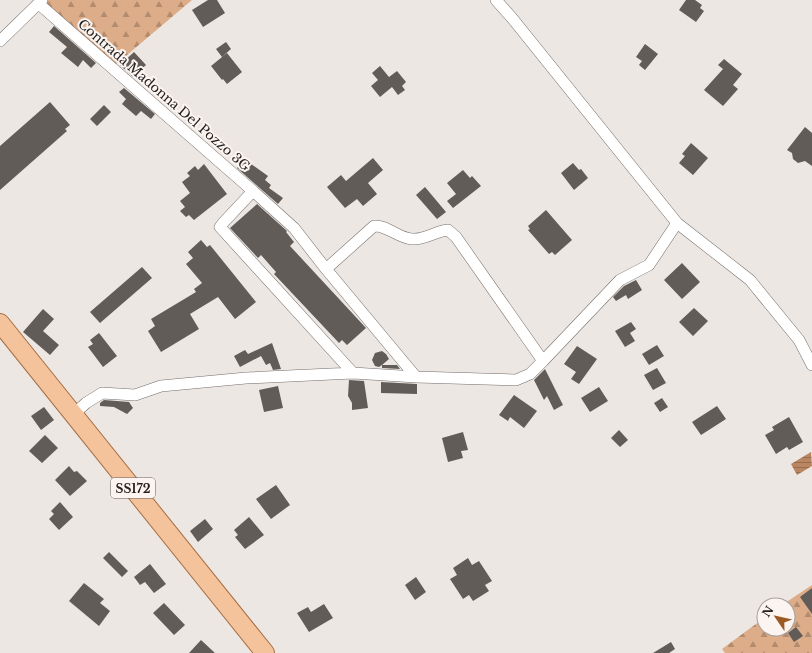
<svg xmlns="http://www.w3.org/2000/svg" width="812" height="653" viewBox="0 0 812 653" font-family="'Libre Baskerville',serif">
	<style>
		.forest { fill: url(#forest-firs) }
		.water { fill: url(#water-rules) }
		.building { fill: #615c58 }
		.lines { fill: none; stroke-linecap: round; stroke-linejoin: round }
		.minor-casing { stroke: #746e6b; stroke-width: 12 }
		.primary-casing { stroke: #a66f44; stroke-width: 20 }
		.minor { stroke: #fff; stroke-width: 11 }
		.primary { stroke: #f4c29b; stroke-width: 18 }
		.labels { text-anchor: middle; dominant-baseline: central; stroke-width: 4; stroke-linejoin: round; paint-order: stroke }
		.shield { fill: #fbf4f0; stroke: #64605e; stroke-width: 1 }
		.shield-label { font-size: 12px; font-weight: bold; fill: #232120 }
		.street-label { font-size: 13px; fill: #232120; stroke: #fbf4f0 }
	</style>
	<defs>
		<pattern id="forest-firs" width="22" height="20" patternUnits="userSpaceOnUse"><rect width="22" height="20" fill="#ddac88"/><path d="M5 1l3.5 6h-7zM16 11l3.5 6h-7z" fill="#b38c6f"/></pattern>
		<pattern id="water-rules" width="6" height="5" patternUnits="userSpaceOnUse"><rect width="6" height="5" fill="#ba8661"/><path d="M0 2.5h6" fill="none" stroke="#976d50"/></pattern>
	</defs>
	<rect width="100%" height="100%" fill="#ede7e3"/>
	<path class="forest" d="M 47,0 L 192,0 L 114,66 L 45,2 Z
		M 812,585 L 812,653 L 725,653 L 722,649 L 764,618 L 764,629 L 788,629 L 788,605 L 782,605 Z"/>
	<path class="water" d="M 811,452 L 812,466 L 797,475 L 791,464 Z"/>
	<path class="building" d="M 208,0 L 217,0 L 225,13 L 203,27 L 192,10 Z
		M 686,0 L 695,0 L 702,5 L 700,8 L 704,11 L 696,22 L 679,10 Z
		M 54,26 L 96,63 L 91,68 L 83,60 L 78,67 L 61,53 L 67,47 L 49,32 Z
		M 226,42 L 231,49 L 222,57 L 216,49 Z
		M 645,44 L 658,54 L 645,70 L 639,65 L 642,61 L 636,57 Z
		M 134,52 L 146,65 L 133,77 L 120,65 Z
		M 227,53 L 242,72 L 227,84 L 223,79 L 222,80 L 211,66 Z
		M 724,59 L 742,74 L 733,85 L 738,89 L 723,106 L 704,90 L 723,69 L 718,65 Z
		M 380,66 L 389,77 L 397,71 L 406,82 L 402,86 L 405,90 L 398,95 L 392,87 L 380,97 L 371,86 L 378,80 L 372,73 Z
		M 124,88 L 155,114 L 151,119 L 141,111 L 136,116 L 122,104 L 126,99 L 119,92 Z
		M 50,102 L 70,125 L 65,129 L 67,131 L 0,190 L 0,146 Z
		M 104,105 L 111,112 L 97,126 L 90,119 Z
		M 805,127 L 812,133 L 812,166 L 805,161 L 798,163 L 793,159 L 792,153 L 787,150 Z
		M 691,143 L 708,158 L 693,175 L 679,163 L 685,156 L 682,154 Z
		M 373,158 L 383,170 L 368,183 L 377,194 L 363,206 L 357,199 L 345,208 L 327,187 L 341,175 L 346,181 Z
		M 244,159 L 268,176 L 265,180 L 271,185 L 269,188 L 283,198 L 278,204 L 237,168 Z
		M 573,163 L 579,170 L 581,169 L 588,178 L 574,190 L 561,173 Z
		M 204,164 L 227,194 L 194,220 L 189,215 L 186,217 L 180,211 L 185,207 L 180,201 L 190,193 L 182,182 L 190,176 L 187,173 L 195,166 L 198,170 Z
		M 463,170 L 470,178 L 472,176 L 481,186 L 453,208 L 447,201 L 456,194 L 447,183 Z
		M 425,187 L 446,212 L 437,219 L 416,195 Z
		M 257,204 L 287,231 L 286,232 L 294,242 L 290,246 L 366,328 L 347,345 L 342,340 L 339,343 L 274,274 L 276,272 L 261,255 L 258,258 L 230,228 Z
		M 546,210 L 572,240 L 555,255 L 552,252 L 549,254 L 528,230 L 530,229 L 528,226 Z
		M 201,240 L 207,247 L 210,245 L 256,302 L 235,319 L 218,297 L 190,314 L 199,329 L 161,352 L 148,331 L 155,326 L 151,319 L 196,292 L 194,289 L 202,283 L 186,264 L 193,258 L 188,252 Z
		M 682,263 L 700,282 L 682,299 L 664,280 Z
		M 142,267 L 152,278 L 100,323 L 90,312 Z
		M 636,280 L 642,290 L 628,299 L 626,295 L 616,301 L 613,297 L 624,286 Z
		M 694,308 L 708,321 L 693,336 L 679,322 Z
		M 43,309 L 54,319 L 43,331 L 59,345 L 50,355 L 23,332 Z
		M 631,322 L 636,329 L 630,333 L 635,341 L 625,347 L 615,331 Z
		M 99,333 L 117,356 L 103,367 L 88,347 L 93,344 L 90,340 Z
		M 272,343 L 281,369 L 273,370 L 270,363 L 266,365 L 261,356 L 240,367 L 234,356 L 245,350 L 248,354 Z
		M 657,345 L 664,356 L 649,365 L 642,354 Z
		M 577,346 L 597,359 L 579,384 L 571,379 L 576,372 L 564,364 Z
		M 382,351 L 386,354 L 389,359 L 382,365 L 397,365 L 400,369 L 382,368 L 382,365 L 379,367 L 375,366 L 372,360 L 375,353 Z
		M 657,368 L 666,383 L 653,390 L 644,375 Z
		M 545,369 L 563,405 L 554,410 L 547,396 L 544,400 L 534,380 Z
		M 349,380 L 364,381 L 368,408 L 352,410 L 352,403 L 348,396 Z
		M 381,382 L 417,384 L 417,394 L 381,393 Z
		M 278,386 L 283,408 L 264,412 L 259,390 Z
		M 599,387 L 608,401 L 590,412 L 581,398 Z
		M 514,395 L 537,411 L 524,428 L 510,417 L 508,421 L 499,415 Z
		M 662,398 L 668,407 L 660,412 L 654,403 Z
		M 104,400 L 129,402 L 133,408 L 127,414 L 114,407 L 100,406 L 100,403 Z
		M 717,406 L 726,419 L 701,435 L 692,422 Z
		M 44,407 L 54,420 L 41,430 L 31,416 Z
		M 789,417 L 803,442 L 789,450 L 787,447 L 776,454 L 765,435 L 774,430 L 772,427 Z
		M 619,430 L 628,440 L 620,447 L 611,438 Z
		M 463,432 L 468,450 L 461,451 L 463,458 L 448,462 L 442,438 Z
		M 45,435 L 58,448 L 42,463 L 29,451 Z
		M 69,466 L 74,472 L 77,471 L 87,481 L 70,496 L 55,480 Z
		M 276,485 L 290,505 L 271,519 L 256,499 Z
		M 60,502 L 73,517 L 59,530 L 49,519 L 54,514 L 51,511 Z
		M 249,517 L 264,535 L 245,549 L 235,537 L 238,535 L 234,530 Z
		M 205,519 L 213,529 L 198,542 L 190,531 Z
		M 109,552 L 128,571 L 122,577 L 103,558 Z
		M 468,558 L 472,565 L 479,561 L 492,581 L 485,585 L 489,591 L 473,601 L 469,595 L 463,599 L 450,579 L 457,575 L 453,568 Z
		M 150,564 L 166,584 L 154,593 L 145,582 L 140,585 L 134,577 Z
		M 416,577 L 426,592 L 415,600 L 405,585 Z
		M 84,583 L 104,599 L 100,603 L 110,611 L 99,626 L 69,601 Z
		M 812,588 L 812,614 L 800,597 Z
		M 164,603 L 185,625 L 174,635 L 153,613 Z
		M 324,604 L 333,618 L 309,632 L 297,613 L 308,607 L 311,612 Z
		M 796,627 L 803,636 L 794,642 L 788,633 Z
		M 201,640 L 215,653 L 189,653 Z
		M 671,642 L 675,649 L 669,653 L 653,653 Z"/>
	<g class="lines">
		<defs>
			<path id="minor" d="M 39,4 L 253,191
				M 0,41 L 42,0
				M 677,223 L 750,280 L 799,340 L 812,365
				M 326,269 L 416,377
				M 353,373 L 220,227 L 223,223 L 253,191 L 294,228 L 326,269 L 374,226 C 387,225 398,238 412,239 C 426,240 435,231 448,230 L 456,237 L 543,361 L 620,280 L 649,265 L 677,223 L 512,18 L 496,0
				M 74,414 L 86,403 L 102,393 L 135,395 L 161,386 L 246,378 L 353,373 L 416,377 L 516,380 L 530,374 L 543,361"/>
			<path id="primary" d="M 0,323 L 265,653"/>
		</defs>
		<use href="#minor" class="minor-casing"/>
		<use href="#primary" class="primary-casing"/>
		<use href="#minor" class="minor"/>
		<use href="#primary" class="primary"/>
	</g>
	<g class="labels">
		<rect class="shield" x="111" y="478" width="44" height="20" rx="3"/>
		<g class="shield-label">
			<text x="133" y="488">SS172</text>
		</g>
		<g class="street-label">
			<text transform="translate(164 95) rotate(41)">Contrada Madonna Del Pozzo 3G</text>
		</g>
	</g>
	<g transform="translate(776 617) rotate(304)"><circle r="19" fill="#fbf4f0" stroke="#a5a09d"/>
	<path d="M0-3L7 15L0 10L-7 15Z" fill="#9b5a24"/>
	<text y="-6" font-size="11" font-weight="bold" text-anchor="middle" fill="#232120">N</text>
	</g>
</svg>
